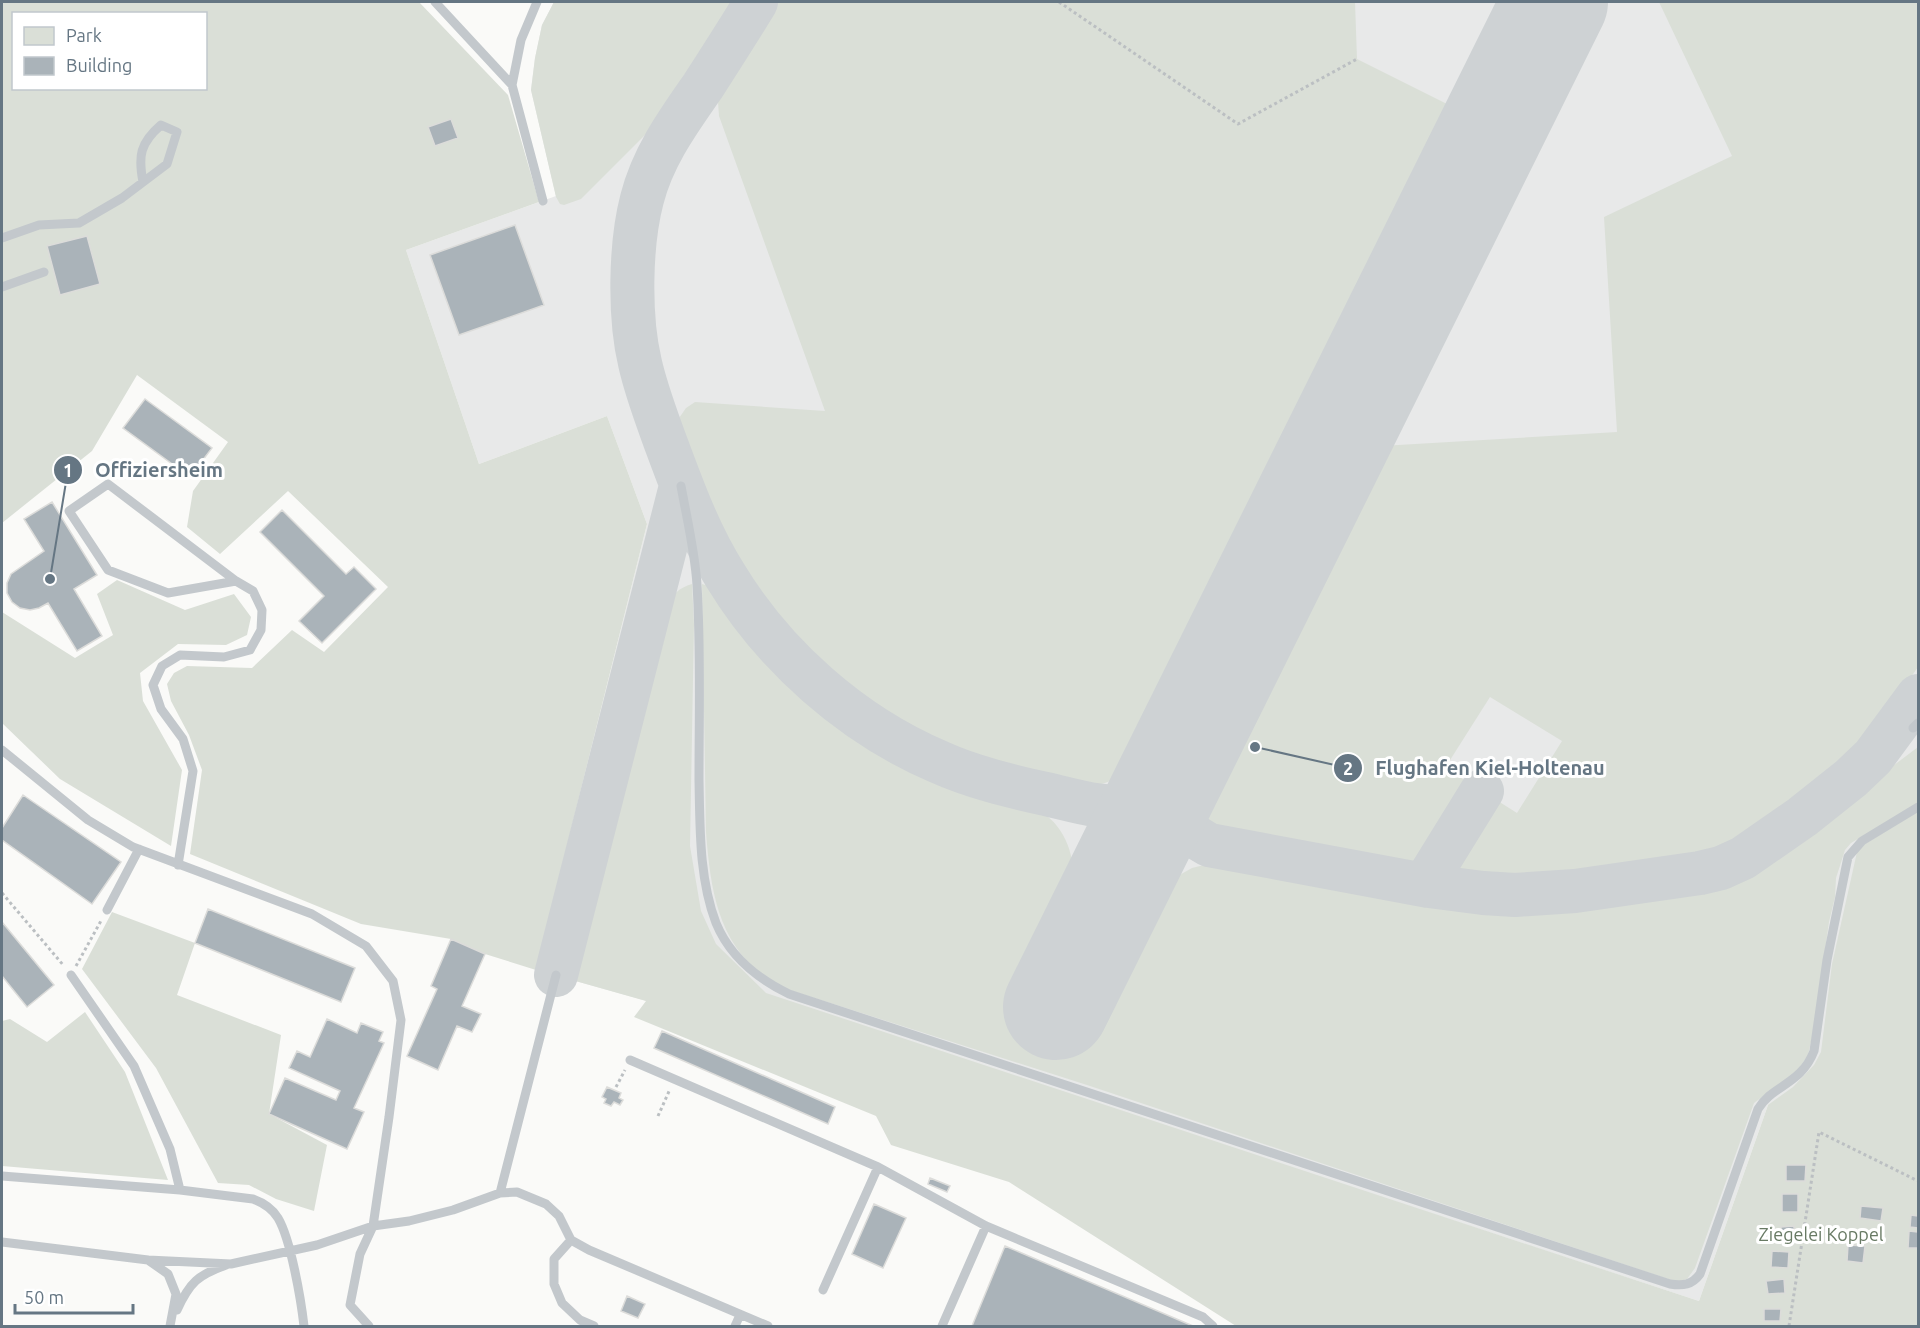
<svg xmlns="http://www.w3.org/2000/svg" width="1920" height="1328" viewBox="0 0 1920 1328" font-family="Ubuntu,sans-serif">
	<style>
		.built { fill: #e8e9e9 }
		.green { fill: #dadfd7; fill-rule: evenodd }
		.lines { fill: none; stroke-linecap: round; stroke-linejoin: round }
		.taxiway { stroke: #ced2d4; stroke-width: 44 }
		.runway { stroke: #ced2d4; stroke-width: 106 }
		.building { fill: #aab3b9; stroke: #dcdcda; stroke-width: 1.5 }
		.path { stroke: #bbbfc2; stroke-width: 3; stroke-dasharray: 3 3; stroke-linecap: butt }
		.lane { stroke: #c3c8cc; stroke-width: 9 }
		.labels { text-anchor: middle; dominant-baseline: central; stroke-width: 6; stroke-linejoin: round; paint-order: stroke }
		.park-label { font-size: 18px; fill: #687a64; stroke: #fff }
		.leader { fill: none; stroke: #657683; stroke-width: 2 }
		.callout-dot { fill: #657683; stroke: #fff; stroke-width: 2 }
		.mark-label { font-size: 18px; text-anchor: middle; font-weight: bold; fill: #fff }
		.callout-label { font-size: 20px; text-anchor: middle; font-weight: bold; fill: #657683; stroke: #fff; stroke-width: 6; stroke-linejoin: round; paint-order: stroke }
	</style>
	<rect width="100%" height="100%" fill="#fafaf8"/>
	<path class="built" d="M 554,2 L 1918,2 L 1918,1178 L 1768,1105 L 1699,1301 L 1308,1173 L 647,1001 L 536,970 L 647,524 L 607,416 L 479,464 L 406,250 L 556,196 L 531,90 L 535,58 L 542,25 Z"/>
	<path class="green" d="M 2,2 L 419,2 L 508,95 L 539,202 L 406,250 L 479,464 L 607,416 L 647,524 L 536,970 L 485,954 L 451,939 L 361,924 L 190,854 L 202,770 L 189,735 L 171,701 L 167,684 L 174,673 L 187,666 L 252,668 L 292,630 L 324,652 L 388,587 L 288,491 L 220,554 L 187,527 L 193,491 L 228,442 L 137,375 L 92,451 L 2,523 ZM 14,14 L 206,14 L 206,88 L 14,88 Z
		M 554,2 L 738,2 L 721,32 L 649,131 L 581,199 L 564,205 L 560,204 L 556,197 L 531,90 L 535,58 L 542,25 Z
		M 774,2 L 1355,2 L 1357,59 L 1453,107 L 1126,769 C 1121,772 1117,777 1112,780 C 1085,794 1050,780 1023,774 C 926,750 854,707 788,633 C 778,622 767,611 758,598 C 740,571 724,541 710,511 C 697,482 683,452 677,421 L 686,408 L 695,402 L 825,411 L 719,116 L 718,102 L 722,89 Z
		M 1659,2 L 1918,2 L 1918,667 L 1861,748 L 1828,778 L 1749,836 L 1714,854 L 1556,879 L 1457,875 L 1453,870 L 1452,864 L 1490,796 L 1517,813 L 1562,741 L 1490,697 L 1445,768 L 1474,786 L 1441,843 L 1416,869 L 1226,835 C 1214,828 1208,820 1203,808 L 1381,446 L 1617,432 L 1604,217 L 1732,156 Z
		M 117,580 L 185,610 L 234,594 L 251,617 L 247,635 L 226,645 L 178,644 L 140,673 L 143,701 L 182,770 L 171,846 L 60,779 L 2,723 L 2,612 L 75,658 L 113,635 L 97,594 Z
		M 692,584 L 694,624 L 690,846 L 701,911 L 716,944 L 766,993 L 1699,1301 L 1768,1105 L 1793,1087 L 1814,1065 L 1821,1052 L 1832,964 L 1857,852 L 1865,844 L 1918,811 L 1918,1326 L 1236,1326 L 1009,1182 L 891,1145 L 876,1116 L 634,1017 L 646,1001 L 572,980 L 667,607 C 672,594 679,588 692,584 Z
		M 702,584 C 725,590 737,618 752,635 C 764,650 778,666 792,679 C 822,707 855,730 891,751 C 915,766 942,779 969,788 C 1003,800 1044,800 1063,835 C 1070,848 1073,860 1073,874 L 1014,995 L 1091,1033 L 1161,894 L 1176,877 L 1192,868 L 1208,864 L 1225,863 L 1424,901 L 1516,909 L 1631,898 L 1703,888 L 1749,871 L 1774,856 L 1918,747 L 1918,802 L 1909,809 L 1851,843 L 1845,850 L 1836,878 L 1835,897 L 1829,922 L 1814,1029 L 1808,1055 L 1798,1070 L 1754,1103 L 1695,1268 L 1687,1279 L 1677,1282 L 1087,1085 L 777,986 C 719,949 711,896 706,832 Z
		M 112,912 L 195,943 L 177,995 L 281,1035 L 269,1114 L 327,1145 L 314,1211 L 276,1199 L 249,1185 L 218,1183 L 156,1068 L 82,969 Z
		M 85,1012 L 125,1072 L 168,1180 L 2,1166 L 2,1021 L 10,1019 L 47,1042 Z"/>
	<g class="lines">
		<path class="taxiway" d="M 756,2 C 739,30 721,58 703,86 C 678,122 653,156 642,199 C 630,245 629,317 640,363 C 646,390 656,416 665,441 C 682,487 699,534 725,575 C 774,656 852,725 939,762 C 972,777 1010,786 1046,794 C 1103,807 1137,823 1175,766
			M 1175,766 C 1173,775 1169,785 1168,795 C 1166,820 1190,834 1209,845 L 1429,886 L 1483,893 L 1515,895 L 1575,891 L 1700,873 L 1721,868 L 1743,858 L 1802,817 L 1851,778 L 1873,757 L 1918,696
			M 1429,886 L 1432,872 L 1482,791
			M 556,975 L 681,486"/>
		<path class="runway" d="M 1056,1007 L 1555,2"/>
	</g>
	<path class="building" d="M 451,119 L 458,138 L 435,146 L 428,127 Z
		M 515,225 L 544,305 L 459,335 L 430,255 Z
		M 87,236 L 100,284 L 60,295 L 47,246 Z
		M 145,399 L 212,448 L 190,477 L 123,428 Z
		M 52,502 L 97,575 L 74,589 L 102,636 L 77,651 L 48,603 L 39,608 L 30,610 L 20,608 L 12,602 L 7,593 L 7,583 L 11,574 L 44,551 L 24,519 Z
		M 282,510 L 346,574 L 354,567 L 376,589 L 322,643 L 299,621 L 324,596 L 260,532 Z
		M 23,795 L 121,862 L 92,904 L 2,840 L 2,828 Z
		M 208,909 L 355,968 L 341,1002 L 195,943 Z
		M 2,922 L 54,985 L 27,1007 L 2,976 Z
		M 451,939 L 485,954 L 462,1006 L 481,1014 L 472,1032 L 457,1026 L 438,1070 L 407,1056 L 437,989 L 431,986 Z
		M 327,1019 L 357,1033 L 361,1023 L 383,1032 L 379,1041 L 384,1043 L 354,1108 L 364,1112 L 347,1149 L 269,1114 L 285,1078 L 336,1100 L 340,1091 L 289,1068 L 297,1051 L 310,1057 Z
		M 662,1031 L 835,1107 L 828,1124 L 654,1048 Z
		M 607,1087 L 621,1093 L 619,1098 L 623,1100 L 620,1105 L 614,1102 L 611,1106 L 604,1103 L 606,1099 L 602,1097 Z
		M 1786,1165 L 1806,1165 L 1805,1181 L 1786,1181 Z
		M 930,1178 L 950,1186 L 947,1192 L 928,1184 Z
		M 1782,1194 L 1798,1194 L 1798,1212 L 1782,1212 Z
		M 874,1204 L 906,1218 L 883,1268 L 852,1254 Z
		M 1861,1206 L 1883,1208 L 1881,1221 L 1860,1218 Z
		M 1911,1215 L 1918,1216 L 1918,1228 L 1910,1227 Z
		M 1794,1226 L 1794,1240 L 1781,1240 L 1781,1227 Z
		M 1909,1231 L 1918,1232 L 1918,1248 L 1908,1248 Z
		M 1848,1245 L 1865,1246 L 1863,1263 L 1847,1261 Z
		M 1005,1246 L 1193,1326 L 972,1326 Z
		M 1772,1251 L 1789,1252 L 1788,1268 L 1771,1267 Z
		M 1784,1279 L 1785,1293 L 1768,1294 L 1766,1281 Z
		M 627,1296 L 645,1304 L 638,1318 L 621,1311 Z
		M 1764,1309 L 1781,1309 L 1780,1321 L 1764,1321 Z"/>
	<g class="lines">
		<path class="path" d="M 1059,2 L 1238,124 L 1357,59
			M 2,893 L 64,966
			M 76,966 L 102,919
			M 616,1087 L 625,1070
			M 658,1116 L 670,1089
			M 1789,1326 L 1819,1132 L 1918,1181"/>
		<path class="lane" d="M 435,2 L 512,85
			M 537,2 L 521,40 L 512,85 L 543,201
			M 2,238 L 39,225 L 79,223 L 122,198 L 167,164 L 177,132 L 161,125 C 140,143 138,156 143,182
			M 2,287 L 44,272
			M 681,486 C 687,519 695,552 697,585 C 701,649 699,715 699,780 C 700,827 699,879 716,923 C 730,957 758,979 789,994 L 1670,1284 C 1683,1286 1692,1285 1700,1274 L 1758,1109 C 1772,1085 1801,1085 1814,1051 L 1827,960 L 1848,857 L 1862,841 L 1918,807
			M 1913,728 L 1918,723
			M 2,750 L 88,820 L 133,847 L 312,914 L 366,946 L 393,981 L 401,1020 L 389,1117 L 373,1226 L 360,1254 L 350,1305 L 369,1326
			M 178,865 L 193,771 L 183,739 L 161,709 L 153,685 L 162,666 L 180,655 L 224,657 L 250,650 L 261,630 L 262,610 L 253,591 L 236,581 L 108,484 L 69,511 L 108,570 L 168,593 L 236,581
			M 107,910 L 139,849
			M 71,975 L 134,1066 L 170,1149 L 180,1190
			M 630,1060 L 878,1167 L 986,1226 L 1203,1317 L 1213,1326
			M 2,1176 L 180,1190 L 253,1199 C 264,1203 272,1208 278,1218 C 291,1240 301,1300 304,1326
			M 500,1193 L 517,1192 L 546,1204 L 559,1216 L 571,1240 L 589,1250 L 768,1326
			M 571,1240 L 554,1259 L 554,1284 L 562,1303 L 580,1320 L 594,1326
			M 2,1242 L 148,1260
			M 823,1290 L 878,1167
			M 177,1310 C 190,1282 198,1275 226,1265
			M 170,1326 L 176,1294 L 168,1274 L 148,1260 L 231,1264 L 317,1245 L 373,1226 L 409,1221 L 453,1210 L 500,1193 L 556,975
			M 735,1326 L 740,1315
			M 942,1326 L 986,1226"/>
	</g>
	<g class="labels">
		<g class="park-label">
			<text x="1821" y="1234">Ziegelei Koppel</text>
		</g>
	</g>
	<path class="leader" d="M50 579L68 470M1255 747L1348 768"/>
	<g class="callout-dot">
		<circle cx="50" cy="579" r="6"/>
		<circle cx="1255" cy="747" r="6"/>
		<circle cx="68" cy="470" r="15"/>
		<circle cx="1348" cy="768" r="15"/>
	</g>
	<g class="mark-label">
		<text x="68" y="477">1</text>
		<text x="1348" y="775">2</text>
	</g>
	<g class="callout-label">
		<text x="159" y="477">Offiziersheim</text>
		<text x="1490" y="775">Flughafen Kiel-Holtenau</text>
	</g>
	<rect width="1920" height="1328" fill="none" stroke="#657683" stroke-width="6"/>
	<rect x="12" y="12" width="195" height="78" fill="#ffffff" stroke="#c1c8cd" stroke-width="1.5"/>
	<rect x="24" y="27" width="30" height="18" fill="#dadfd7" stroke="#c1c8cd" stroke-width="1.5"/>
	<text x="66" y="42" font-size="18" fill="#657683">Park</text>
	<rect x="24" y="57" width="30" height="18" fill="#aab3b9" stroke="#c1c8cd" stroke-width="1.5"/>
	<text x="66" y="72" font-size="18" fill="#657683">Building</text>
	<path d="M15 1304v9h118v-9" fill="none" stroke="#657683" stroke-width="3"/>
	<text x="24" y="1304" font-size="18" fill="#657683" stroke="#ffffff" stroke-width="4.5" paint-order="stroke">50 m</text>
</svg>
